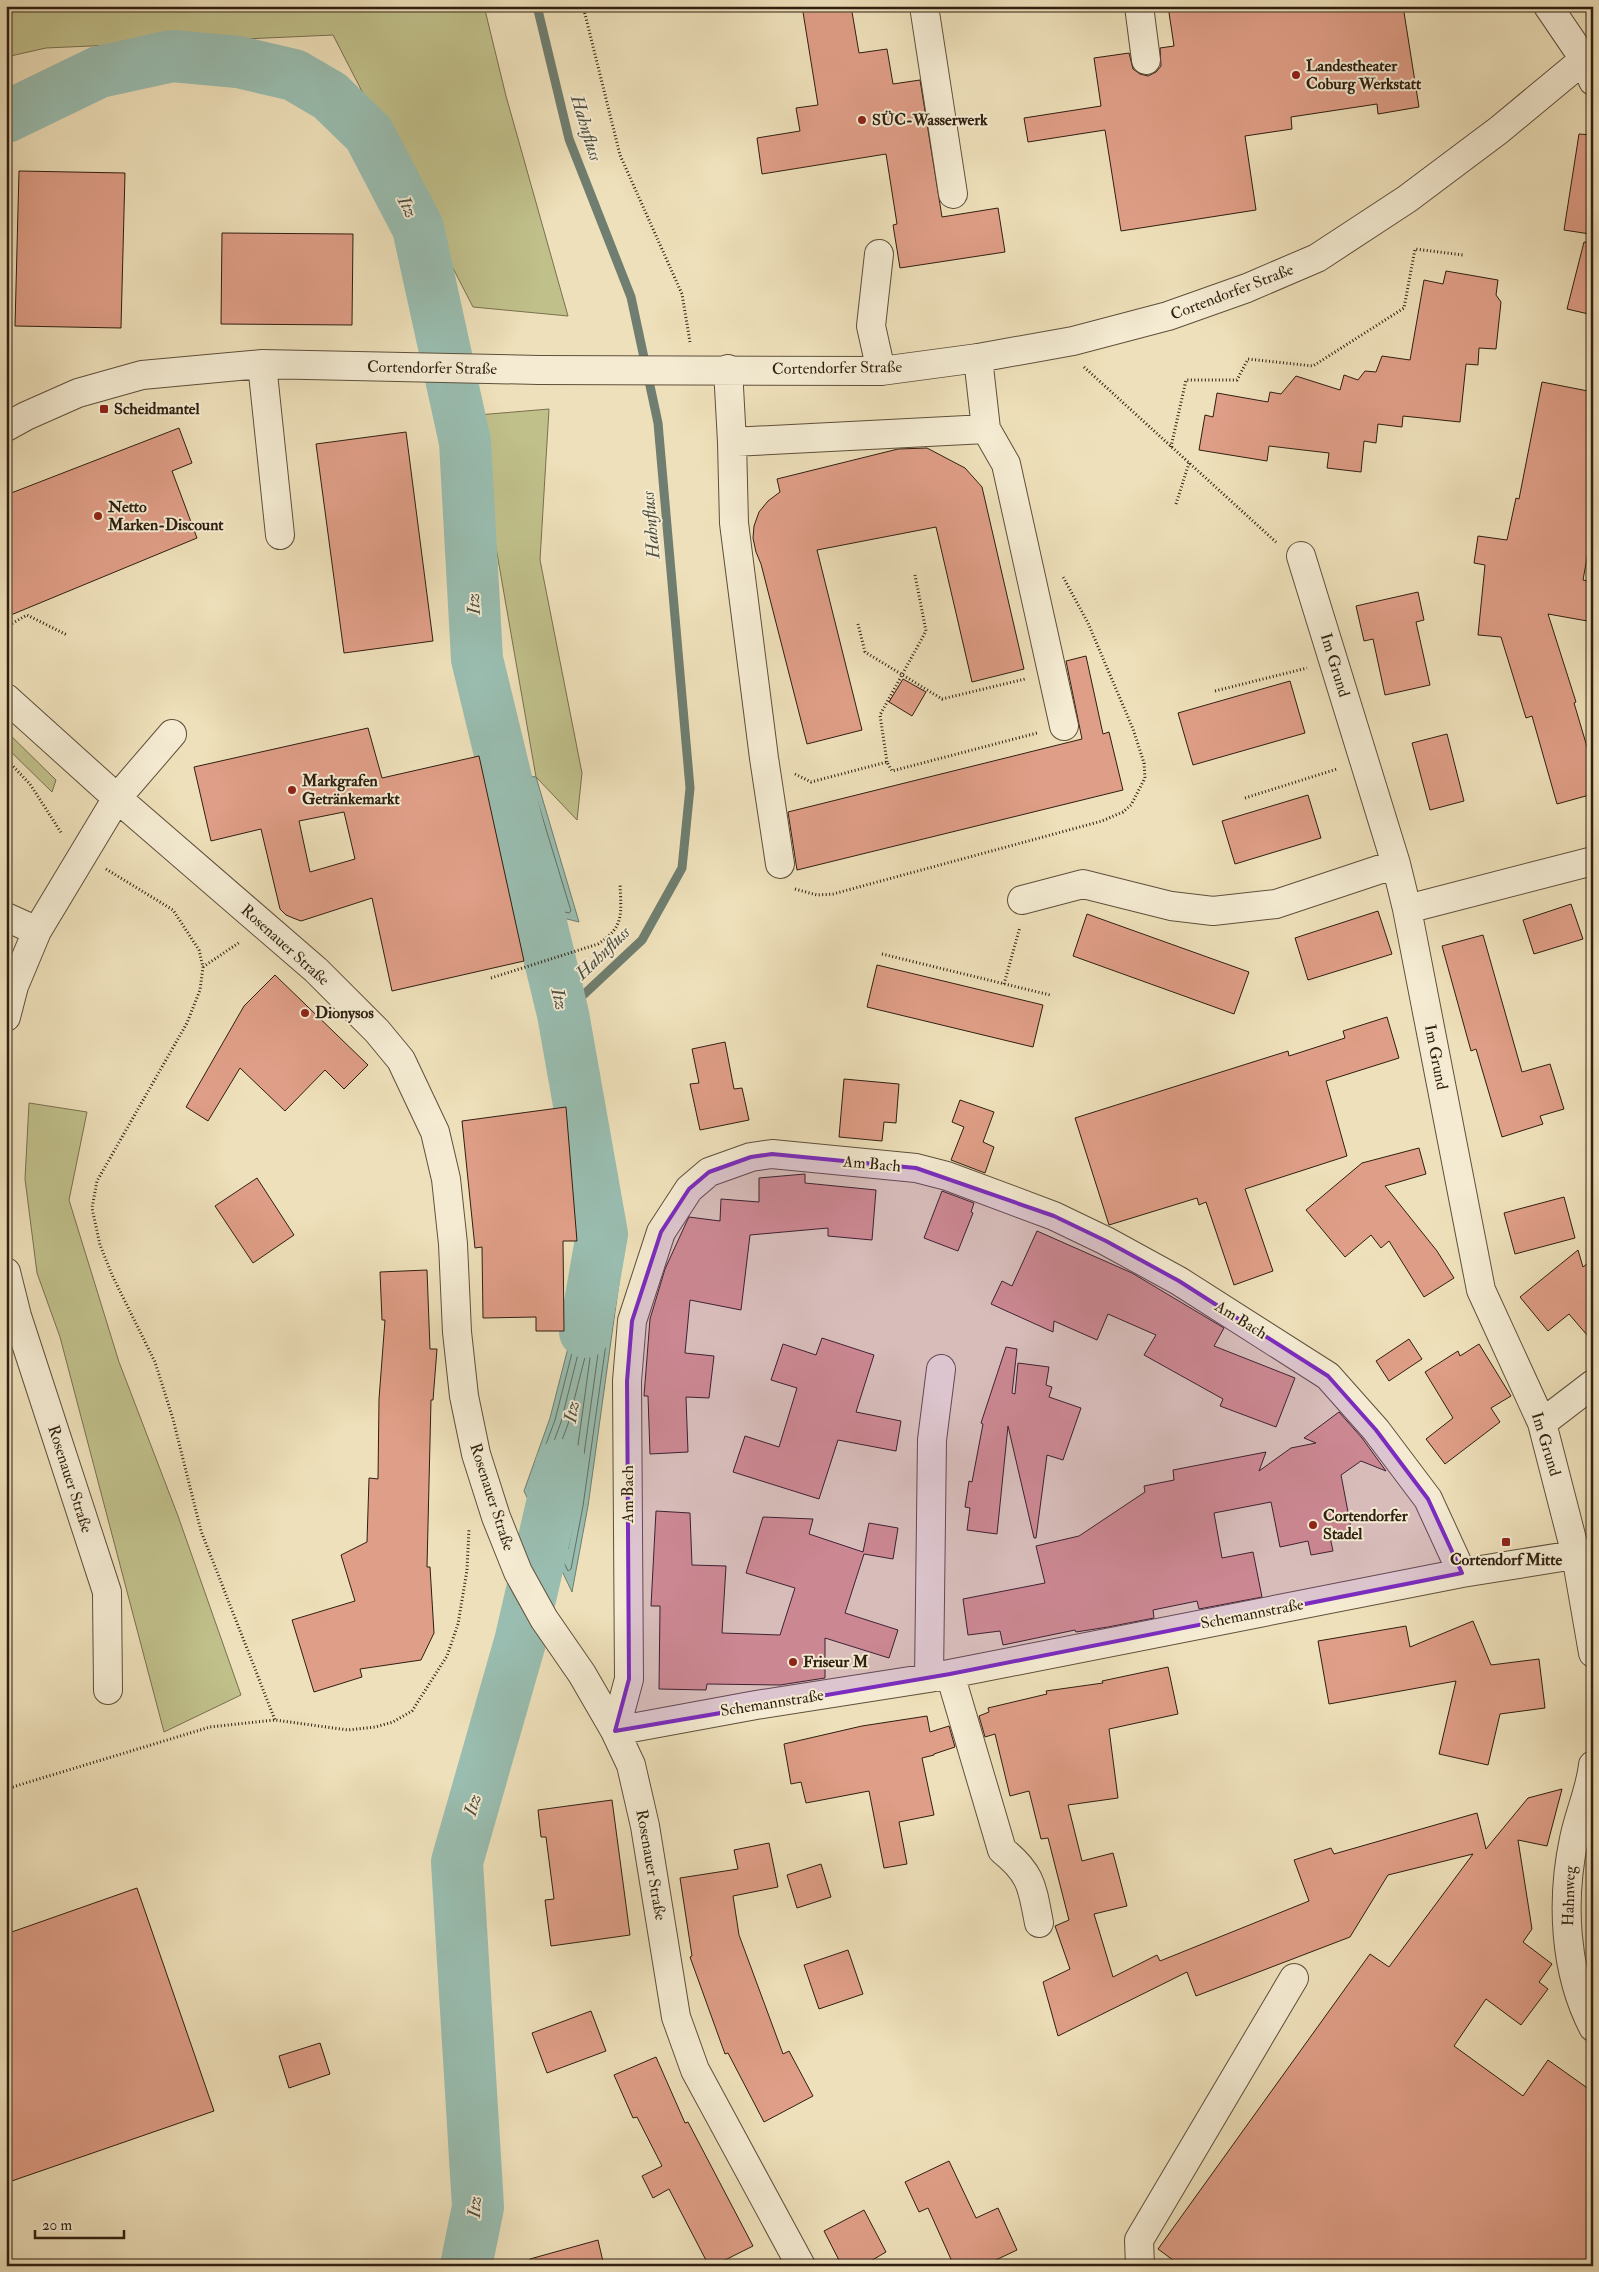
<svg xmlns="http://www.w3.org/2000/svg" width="1599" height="2272" viewBox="0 0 1599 2272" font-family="'IM FELL Double Pica',serif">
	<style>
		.green { fill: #c0c08b; stroke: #78704e }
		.water { fill: #99bdb0; stroke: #6f7e70 }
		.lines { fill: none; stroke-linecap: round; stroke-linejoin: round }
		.shore { stroke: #646e60; stroke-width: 1 }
		.stream { stroke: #6f7e70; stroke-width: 9 }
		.river { stroke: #99bdb0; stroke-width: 52 }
		.building { fill: #df9e87; stroke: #2f1f10; fill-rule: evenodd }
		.minor-casing { stroke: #5f4f3a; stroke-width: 30 }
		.path { stroke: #2f1f10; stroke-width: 3; stroke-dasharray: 1 2.5; stroke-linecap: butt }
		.minor { stroke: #f4ebd2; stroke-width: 28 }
		.marked { fill: #7b2cbf; fill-opacity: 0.2; stroke: #7b2cbf; stroke-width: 4; stroke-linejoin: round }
		.poi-dot { fill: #8f2418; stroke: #f4ebd2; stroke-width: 2 }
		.labels { text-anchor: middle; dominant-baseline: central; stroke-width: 4; stroke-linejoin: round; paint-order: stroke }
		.poi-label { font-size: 16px; font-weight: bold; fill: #2f1f10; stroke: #f4ebd2; text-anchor: start }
		.street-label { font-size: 16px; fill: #2f1f10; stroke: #f4ebd2 }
		.water-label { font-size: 18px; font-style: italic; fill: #4f4e40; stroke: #f4ebd2 }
	</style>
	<rect width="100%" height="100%" fill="#eee0ba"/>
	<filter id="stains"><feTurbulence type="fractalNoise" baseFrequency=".004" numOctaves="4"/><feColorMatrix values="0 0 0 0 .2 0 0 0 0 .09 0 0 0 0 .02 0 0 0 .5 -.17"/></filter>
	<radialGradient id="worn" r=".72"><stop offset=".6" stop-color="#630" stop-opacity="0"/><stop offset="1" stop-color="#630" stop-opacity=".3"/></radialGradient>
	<path class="green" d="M 6,6 L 484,6 L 506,96 L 568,316 L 473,307 L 333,35 L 46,48 L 6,57 Z
		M 549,409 L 540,560 L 582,773 L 577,820 L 536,777 L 487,496 L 478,415 Z
		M 6,731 L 56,780 L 52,792 L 6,747 Z
		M 29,1103 L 87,1112 L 69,1200 L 119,1362 L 178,1516 L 241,1695 L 164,1732 L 60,1337 L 37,1273 L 25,1179 Z"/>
	<path class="water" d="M 488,770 L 536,777 L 579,922 L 531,910 Z
		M 585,1250 L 619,1283 L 588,1506 L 572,1592 L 524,1491 L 550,1418 L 588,1270 Z"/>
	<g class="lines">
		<path class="shore" d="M 499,777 L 532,783 L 571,911 L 569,913 L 534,905 L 496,780 Z
			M 508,784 L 528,789 L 561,902 L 560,905 L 539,899 L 505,788 Z
			M 519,794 L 522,796 L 551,891 L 549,895 L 545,893 L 516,797 Z
			M 596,1268 L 614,1287 L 583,1506 L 571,1569 L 568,1571 L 529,1490 L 555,1420 L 593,1270 Z
			M 600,1281 L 607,1289 L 577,1505 L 568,1549 L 566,1551 L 536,1490 L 561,1422 L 596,1282 Z
			M 588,1355 L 590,1358 L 570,1503 L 565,1525 L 563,1527 L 544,1489 L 568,1424 L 585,1357 Z"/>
		<path class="stream" d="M 537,6 L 569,139 L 631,297 L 658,423 L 690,788 L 682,868 L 642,940 L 563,1014"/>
		<path class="river" d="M 6,117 L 99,72 L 172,56 L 238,62 L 294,75 L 330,96 L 369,134 L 418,228 L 465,442 L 477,659 L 563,1014 L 602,1234 L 585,1332
			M 466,2266 L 478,2207 L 457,1862 L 520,1642 L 561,1465"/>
	</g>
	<path class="building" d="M 802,6 L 851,6 L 859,53 L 887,49 L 893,84 L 920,80 L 942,217 L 998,208 L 1005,252 L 900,268 L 893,225 L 897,224 L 886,154 L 762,174 L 757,138 L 800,131 L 796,108 L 818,105 Z
		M 1168,6 L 1403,6 L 1419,107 L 1378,114 L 1377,104 L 1291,117 L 1292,129 L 1245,136 L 1256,210 L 1121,231 L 1105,130 L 1028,142 L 1024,118 L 1101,106 L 1094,58 L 1129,53 L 1133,69 L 1140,74 L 1148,76 L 1156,72 L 1161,66 L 1160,48 L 1174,46 Z
		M 1579,134 L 1593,135 L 1593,216 L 1590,234 L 1564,230 Z
		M 19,171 L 125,173 L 121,328 L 15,326 Z
		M 222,233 L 353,234 L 352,325 L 221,324 Z
		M 1584,242 L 1593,243 L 1593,315 L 1567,309 Z
		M 1446,271 L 1498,280 L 1496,295 L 1501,302 L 1496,349 L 1479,348 L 1478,365 L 1466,364 L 1460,422 L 1403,416 L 1402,427 L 1378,424 L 1376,443 L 1364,441 L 1361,472 L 1327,468 L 1329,453 L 1269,446 L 1267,461 L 1199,450 L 1205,415 L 1213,417 L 1217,393 L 1268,402 L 1270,392 L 1281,394 L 1296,376 L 1340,390 L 1344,375 L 1358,380 L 1365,371 L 1376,372 L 1382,356 L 1410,360 L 1424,280 L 1443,284 Z
		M 1542,382 L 1593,392 L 1593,525 L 1583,580 L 1593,582 L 1593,622 L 1548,614 L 1576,702 L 1574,703 L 1593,767 L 1593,794 L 1557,804 L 1532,716 L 1526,718 L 1501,637 L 1478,635 L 1485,565 L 1474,563 L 1478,536 L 1507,540 L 1516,498 L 1519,499 Z
		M 179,428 L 192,463 L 172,471 L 197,538 L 6,617 L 6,495 Z
		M 406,432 L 433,641 L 344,653 L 316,444 Z
		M 927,448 L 965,468 L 982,487 L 1024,669 L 972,682 L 936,527 L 817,550 L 862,730 L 807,744 L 761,564 L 756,552 L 753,538 L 754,526 L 759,512 L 768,501 L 780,492 L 777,479 L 898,449 Z
		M 1418,592 L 1424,620 L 1416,622 L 1430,685 L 1385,695 L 1373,639 L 1364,641 L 1356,606 Z
		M 1086,656 L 1103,734 L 1109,732 L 1123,790 L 797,870 L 788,812 L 1082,739 L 1066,661 Z
		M 903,679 L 926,692 L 912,716 L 889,702 Z
		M 1290,681 L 1305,733 L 1193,765 L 1178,713 Z
		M 368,728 L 382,778 L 479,756 L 524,961 L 392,991 L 372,898 L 301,921 L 293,918 L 286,915 L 280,909 L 261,829 L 211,841 L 194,767 ZM 344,812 L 355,859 L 310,872 L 299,821 Z
		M 1447,734 L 1464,801 L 1430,810 L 1412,743 Z
		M 1308,795 L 1321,838 L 1235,864 L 1222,821 Z
		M 1571,904 L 1583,939 L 1534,954 L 1523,920 Z
		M 1378,911 L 1392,954 L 1308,980 L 1295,938 Z
		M 1087,914 L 1249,972 L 1234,1014 L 1073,956 Z
		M 1483,935 L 1522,1072 L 1550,1064 L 1564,1109 L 1540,1116 L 1543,1124 L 1502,1137 L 1476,1049 L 1471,1051 L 1442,946 Z
		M 877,965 L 1043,1005 L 1033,1047 L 867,1007 Z
		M 275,975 L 368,1065 L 344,1089 L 325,1070 L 285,1111 L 240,1068 L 208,1121 L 186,1107 L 244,1006 Z
		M 1387,1017 L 1399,1058 L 1326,1081 L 1347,1156 L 1245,1189 L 1273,1271 L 1234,1285 L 1206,1202 L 1199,1205 L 1197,1198 L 1109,1225 L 1075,1118 L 1288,1051 L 1289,1056 L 1345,1038 L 1343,1031 Z
		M 725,1042 L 734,1089 L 742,1088 L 749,1120 L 700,1130 L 690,1084 L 699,1083 L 692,1049 Z
		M 844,1079 L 899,1084 L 896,1123 L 884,1122 L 882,1141 L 839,1137 Z
		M 960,1100 L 994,1112 L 983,1142 L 994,1147 L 985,1173 L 951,1160 L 964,1127 L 952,1122 Z
		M 566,1107 L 577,1241 L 563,1241 L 564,1331 L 536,1331 L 536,1317 L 483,1318 L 482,1247 L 475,1248 L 462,1121 Z
		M 1419,1148 L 1426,1174 L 1385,1186 L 1437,1251 L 1454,1278 L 1424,1297 L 1389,1241 L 1381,1248 L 1371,1235 L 1345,1257 L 1306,1210 L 1362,1163 Z
		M 805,1174 L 805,1183 L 876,1190 L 872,1240 L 828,1236 L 828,1228 L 750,1235 L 741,1310 L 690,1300 L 685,1353 L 714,1356 L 709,1398 L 686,1397 L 688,1452 L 650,1454 L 648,1396 L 644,1396 L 650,1319 L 665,1269 L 687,1221 L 689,1217 L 720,1221 L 721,1199 L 759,1202 L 759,1178 Z
		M 257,1178 L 294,1235 L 253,1263 L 215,1206 Z
		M 942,1191 L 974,1203 L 971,1212 L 973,1213 L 958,1251 L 924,1238 Z
		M 1564,1197 L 1575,1238 L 1515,1254 L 1504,1213 Z
		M 1037,1231 L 1132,1273 L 1224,1328 L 1214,1346 L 1295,1378 L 1276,1427 L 1220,1406 L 1223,1399 L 1144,1355 L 1156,1335 L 1108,1314 L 1097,1340 L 1054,1321 L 1053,1332 L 991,1304 L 1002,1281 L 1012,1286 Z
		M 1578,1250 L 1583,1267 L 1593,1259 L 1593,1342 L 1569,1314 L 1548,1331 L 1520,1297 Z
		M 427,1270 L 430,1349 L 437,1349 L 433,1400 L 431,1400 L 427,1567 L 430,1567 L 434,1633 L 421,1660 L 360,1669 L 362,1677 L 314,1692 L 292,1620 L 355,1601 L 341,1555 L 367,1542 L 369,1478 L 378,1479 L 379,1399 L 385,1320 L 382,1320 L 380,1272 Z
		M 822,1338 L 874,1355 L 856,1412 L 901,1421 L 896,1451 L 838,1440 L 819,1499 L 733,1472 L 745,1436 L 779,1447 L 797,1388 L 771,1380 L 783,1344 L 816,1355 Z
		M 1409,1339 L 1422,1359 L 1389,1381 L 1376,1361 Z
		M 1479,1344 L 1511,1396 L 1491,1408 L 1500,1422 L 1445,1464 L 1426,1439 L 1453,1418 L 1425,1372 L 1458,1351 L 1460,1356 Z
		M 1006,1347 L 1017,1349 L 1012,1393 L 1015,1394 L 1018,1363 L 1049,1367 L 1046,1385 L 1052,1387 L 1049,1397 L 1081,1408 L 1063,1460 L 1047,1455 L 1036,1538 L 1034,1538 L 1008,1426 L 997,1534 L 967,1530 L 970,1508 L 965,1507 L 969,1481 L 972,1482 L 983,1424 L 981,1423 Z
		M 1339,1412 L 1362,1438 L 1386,1471 L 1361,1461 L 1341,1475 L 1352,1533 L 1330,1537 L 1333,1551 L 1311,1555 L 1308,1541 L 1280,1547 L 1271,1502 L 1214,1513 L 1222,1558 L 1253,1552 L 1262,1597 L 1199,1609 L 1197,1601 L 1153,1610 L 1154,1618 L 1108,1627 L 1076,1632 L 1075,1630 L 1003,1645 L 1000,1631 L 968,1635 L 963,1599 L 1045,1583 L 1036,1546 L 1079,1536 L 1145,1492 L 1144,1486 L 1174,1480 L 1173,1470 L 1266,1452 L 1259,1471 L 1291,1448 L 1316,1443 L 1304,1438 Z
		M 656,1511 L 690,1513 L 692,1565 L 726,1566 L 722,1633 L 780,1635 L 795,1588 L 746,1573 L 763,1517 L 813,1519 L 809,1534 L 863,1552 L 869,1523 L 898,1528 L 893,1559 L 864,1554 L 845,1613 L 898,1630 L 889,1658 L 825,1638 L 825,1678 L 780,1685 L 707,1684 L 706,1690 L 659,1689 L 660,1606 L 651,1606 Z
		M 1473,1621 L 1491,1665 L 1539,1659 L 1545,1708 L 1500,1714 L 1488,1765 L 1439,1754 L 1456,1681 L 1329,1704 L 1318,1641 L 1406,1626 L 1410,1647 Z
		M 1168,1667 L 1178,1714 L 1109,1729 L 1118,1798 L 1068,1805 L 1082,1861 L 1113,1853 L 1127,1906 L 1094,1914 L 1113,1977 L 1157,1955 L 1160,1961 L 1309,1901 L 1294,1860 L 1331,1848 L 1334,1854 L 1477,1813 L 1486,1849 L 1528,1798 L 1562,1789 L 1547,1846 L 1518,1840 L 1532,1929 L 1523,1942 L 1552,1964 L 1539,1982 L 1548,1989 L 1521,2025 L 1486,1999 L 1454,2046 L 1523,2096 L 1548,2060 L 1593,2092 L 1593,2266 L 1181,2266 L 1158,2249 L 1370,1954 L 1389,1967 L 1473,1854 L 1388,1875 L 1350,1937 L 1196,1996 L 1187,1972 L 1058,2036 L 1043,1982 L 1070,1969 L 1055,1926 L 1069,1920 L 1048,1838 L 1041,1839 L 1029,1791 L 1010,1796 L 995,1734 L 985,1737 L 979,1716 L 989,1712 L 988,1708 L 1047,1694 L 1046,1691 L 1103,1683 L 1102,1681 Z
		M 927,1716 L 930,1732 L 949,1726 L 955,1747 L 934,1754 L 934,1755 L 922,1758 L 934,1815 L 899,1822 L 907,1864 L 884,1868 L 869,1791 L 806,1803 L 801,1782 L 791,1784 L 784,1744 L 862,1726 Z
		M 612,1800 L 630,1935 L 551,1946 L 545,1900 L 554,1899 L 546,1837 L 541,1837 L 538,1810 Z
		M 769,1843 L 778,1887 L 733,1896 L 739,1935 L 783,2054 L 789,2051 L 813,2096 L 764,2122 L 728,2053 L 725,2054 L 690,1957 L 692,1956 L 680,1878 L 738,1869 L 734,1850 Z
		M 821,1864 L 831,1897 L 797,1908 L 787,1875 Z
		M 137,1888 L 214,2111 L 6,2183 L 6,1934 Z
		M 848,1950 L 863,1994 L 819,2009 L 804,1965 Z
		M 591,2011 L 606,2051 L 547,2073 L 532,2033 Z
		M 320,2043 L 330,2074 L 289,2088 L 279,2056 Z
		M 656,2057 L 685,2123 L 688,2122 L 753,2246 L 713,2266 L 709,2266 L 669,2189 L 653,2198 L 642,2176 L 662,2166 L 637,2117 L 633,2118 L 614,2075 Z
		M 949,2161 L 976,2218 L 998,2208 L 1017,2250 L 983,2266 L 954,2266 L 928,2208 L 919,2212 L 905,2182 Z
		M 864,2210 L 886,2252 L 862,2266 L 842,2266 L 824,2231 Z
		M 598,2240 L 604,2266 L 531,2266 L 530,2259 Z"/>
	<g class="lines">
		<defs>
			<path id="minor" d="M 924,6 L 953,194
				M 1139,6 L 1146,60
				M 1548,6 L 1584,59 L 1593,81
				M 879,254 L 871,326 L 881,371
				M 262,364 L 280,535
				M 728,369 L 732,442 L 986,429 L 978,358
				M 6,427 L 26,416 L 78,393 L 142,375 L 262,364 L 539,370 L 881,371 L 978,358 L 1073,341 L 1168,316 L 1247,288 L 1317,258 L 1407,199 L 1499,130 L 1593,52
				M 986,429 L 1006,464 L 1064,726
				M 732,442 L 734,523 L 764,758 L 780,864
				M 1301,556 L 1396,864 L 1407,909 L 1481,1290 L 1542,1423 L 1576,1555 L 1593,1653
				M 6,698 L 117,798 L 316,970 L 377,1031 L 401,1060 L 435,1132 L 446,1179 L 453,1244 L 457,1332 L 464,1396 L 476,1454 L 496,1517 L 518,1572 L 544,1619 L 582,1674 L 615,1731 L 631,1765 L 645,1826 L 676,2017 L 695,2070 L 801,2266
				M 1022,900 L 1083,884 L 1171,906 L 1213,911 L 1276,904 L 1396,864
				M 1407,909 L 1593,861
				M 6,917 L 37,931
				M 6,1017 L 14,986 L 37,931 L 117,798 L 172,734
				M 6,1272 L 17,1316 L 107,1592 L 108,1690
				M 1542,1423 L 1593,1384
				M 950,1674 L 1002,1850 C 1032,1874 1032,1887 1039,1923
				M 929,1678 L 932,1440 L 941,1369
				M 615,1731 L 629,1679 L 627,1381 L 632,1321 L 661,1232 L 689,1189 L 709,1172 L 751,1157 L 772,1154 L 916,1168 L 947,1176 L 1054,1216 L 1106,1241 L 1179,1281 L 1328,1376 L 1376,1430 L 1428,1499 L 1462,1573
				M 615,1731 L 756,1705 L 929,1678 L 1462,1573 L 1593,1552
				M 1593,1765 C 1590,1791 1579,1814 1574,1839 C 1561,1900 1564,1971 1593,2027
				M 1140,2266 L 1139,2240 L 1294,1978"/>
		</defs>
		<use href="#minor" class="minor-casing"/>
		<path class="path" d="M 583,6 L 620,155 L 682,294 L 690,342
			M 1084,367 L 1277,543
			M 1171,447 L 1186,380 L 1237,380 L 1248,359 L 1313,366 L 1404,308 L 1415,249 L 1463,255
			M 1176,504 L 1189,463
			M 858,624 L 865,652 L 942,699 L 1025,679
			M 6,627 L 27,615 L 67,635
			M 1215,691 L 1307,668
			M 6,759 L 30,784 L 62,834
			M 887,762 L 880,715 L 926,631 L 915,575
			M 795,774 L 811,782 L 887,762 L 892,771 L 1037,733
			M 1245,798 L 1337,769
			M 106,869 L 173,910 L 199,950 L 203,967 L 200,990 L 187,1023 L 97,1181 L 92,1208 L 100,1245 L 112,1275 L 155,1362 L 173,1419 L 201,1531 L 275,1720
			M 795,889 L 817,895 L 833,894 L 1102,821 L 1123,812 L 1131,805 L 1145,778 L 1144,763 L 1133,729 L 1088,623 L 1062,575
			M 882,954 L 1050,995
			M 203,967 L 240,942
			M 491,978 L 598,944 C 625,927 621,913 620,884
			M 1004,984 L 1020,927
			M 6,1789 L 210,1727 L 275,1720 L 348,1730 L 375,1727 L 393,1722 L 412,1711 L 447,1656 L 458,1624 L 467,1570 L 469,1529"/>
		<use href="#minor" class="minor"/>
	</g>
	<path class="marked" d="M 772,1154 L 916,1168 L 1054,1216 L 1106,1241 L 1179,1281 L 1328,1376 L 1376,1430 L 1428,1499 L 1462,1573 L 950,1674 L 615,1731 L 629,1679 L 627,1381 L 632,1321 L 661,1232 L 689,1189 L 709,1172 L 751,1157 Z"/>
	<g class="poi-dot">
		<circle cx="1296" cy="75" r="5"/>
		<circle cx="862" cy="120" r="5"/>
		<rect x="99" y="404" width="10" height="10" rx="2.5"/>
		<circle cx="98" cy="516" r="5"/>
		<circle cx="292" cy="790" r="5"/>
		<circle cx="305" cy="1013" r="5"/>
		<circle cx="1313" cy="1525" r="5"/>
		<rect x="1501" y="1537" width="10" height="10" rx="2.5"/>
		<circle cx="793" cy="1662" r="5"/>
	</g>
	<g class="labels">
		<g class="poi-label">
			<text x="1306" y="66">Landestheater<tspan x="1306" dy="18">Coburg Werkstatt</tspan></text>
			<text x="872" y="120">SÜC-Wasserwerk</text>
			<text x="114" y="409">Scheidmantel</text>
			<text x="108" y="507">Netto<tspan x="108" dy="18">Marken-Discount</tspan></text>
			<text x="302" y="781">Markgrafen<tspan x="302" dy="18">Getränkemarkt</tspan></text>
			<text x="315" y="1013">Dionysos</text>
			<text x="1323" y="1516">Cortendorfer<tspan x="1323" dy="18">Stadel</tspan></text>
			<text x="1506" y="1560" text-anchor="middle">Cortendorf Mitte</text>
			<text x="803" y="1662">Friseur M</text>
		</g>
		<g class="street-label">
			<text transform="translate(1232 292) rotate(-21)">Cortendorfer Straße</text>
			<text transform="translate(432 368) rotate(1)">Cortendorfer Straße</text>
			<text transform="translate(837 368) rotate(-1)">Cortendorfer Straße</text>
			<text transform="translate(1335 665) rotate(73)">Im Grund</text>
			<text transform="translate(285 945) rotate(42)">Rosenauer Straße</text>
			<text transform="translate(1436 1057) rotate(79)">Im Grund</text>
			<text transform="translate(872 1164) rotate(5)">Am Bach</text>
			<text transform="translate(1241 1320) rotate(32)">Am Bach</text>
			<text transform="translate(1546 1444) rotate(73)">Im Grund</text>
			<text transform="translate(70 1479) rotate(72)">Rosenauer Straße</text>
			<text transform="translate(628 1494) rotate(-90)">Am Bach</text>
			<text transform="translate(492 1497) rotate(72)">Rosenauer Straße</text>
			<text transform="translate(1252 1614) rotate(-11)">Schemannstraße</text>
			<text transform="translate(772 1703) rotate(-9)">Schemannstraße</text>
			<text transform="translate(651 1865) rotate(80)">Rosenauer Straße</text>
			<text transform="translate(1569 1896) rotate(-88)">Hahnweg</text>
		</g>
		<g class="water-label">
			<text transform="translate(586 128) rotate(73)">Hahnfluss</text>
			<text transform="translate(407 207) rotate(63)">Itz</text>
			<text transform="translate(651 525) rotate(-95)">Hahnfluss</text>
			<text transform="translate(474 604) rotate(-93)">Itz</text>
			<text transform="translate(603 953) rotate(-44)">Hahnfluss</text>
			<text transform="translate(559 999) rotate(77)">Itz</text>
			<text transform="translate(572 1412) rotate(-81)">Itz</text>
			<text transform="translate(473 1805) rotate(-74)">Itz</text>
			<text transform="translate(475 2207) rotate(-86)">Itz</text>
		</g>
	</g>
	<rect width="1599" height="2272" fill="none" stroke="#eee0ba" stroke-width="25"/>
	<rect x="8" y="8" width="1584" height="2257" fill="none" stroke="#2f1f10" stroke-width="2.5"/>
	<rect x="12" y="12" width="1574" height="2247" fill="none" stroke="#2f1f10"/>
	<path d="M35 2230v8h89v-8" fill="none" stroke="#2f1f10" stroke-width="2.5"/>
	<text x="42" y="2230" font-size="15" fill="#2f1f10" stroke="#f4ebd2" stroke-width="4" paint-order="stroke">20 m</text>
	<rect width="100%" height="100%" filter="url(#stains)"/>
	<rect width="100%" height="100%" fill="url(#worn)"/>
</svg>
